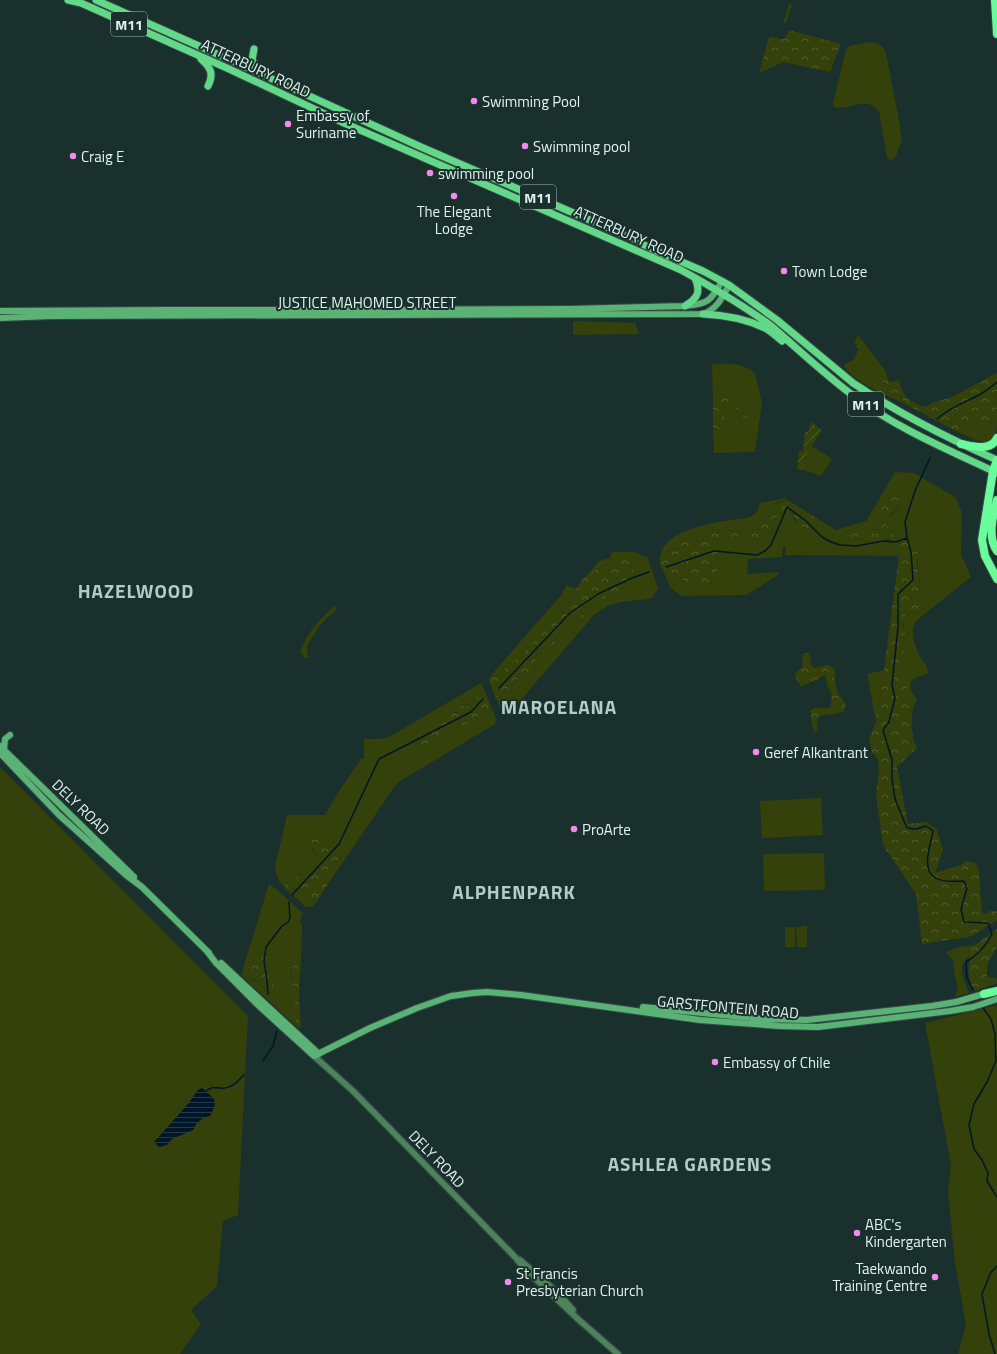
<svg xmlns="http://www.w3.org/2000/svg" width="997" height="1354" viewBox="0 0 997 1354" font-family="'Titillium Web',sans-serif">
	<style>
		.green { fill: #34410a; fill-rule: evenodd }
		.forest { fill: url(#forest-crowns) }
		.garden { fill: url(#garden-furrows) }
		.water { fill: url(#water-rules) }
		.lines { fill: none; stroke-linecap: round; stroke-linejoin: round }
		.stream { stroke: #001729; stroke-width: 1.5 }
		.tertiary-casing { stroke: #354b47; stroke-width: 8 }
		.secondary-casing { stroke: #354b47; stroke-width: 8 }
		.primary-casing { stroke: #354b47; stroke-width: 9 }
		.motorway-casing { stroke: #354b47; stroke-width: 10 }
		.tertiary { stroke: #4d825b; stroke-width: 5.5 }
		.secondary { stroke: #5ab275; stroke-width: 6 }
		.primary { stroke: #63d889; stroke-width: 7 }
		.motorway { stroke: #6afb9b; stroke-width: 8 }
		.poi-dot { fill: #f489f0; stroke: #19302c; stroke-width: 1.5 }
		.labels { text-anchor: middle; dominant-baseline: central; stroke-width: 4; stroke-linejoin: round; paint-order: stroke }
		.shield { fill: #19302c; stroke: #a6b7b4; stroke-width: 1 }
		.shield-label { font-size: 14px; font-weight: bold; fill: #e3f1ee }
		.street-label { font-size: 15px; fill: #e3f1ee; stroke: #19302c }
		.poi-label { font-size: 15px; fill: #e3f1ee; stroke: #19302c; text-anchor: start }
		.district-label { font-size: 19px; font-weight: bold; letter-spacing: 1px; fill: #b1cdc7; stroke: #19302c }
	</style>
	<defs>
		<pattern id="forest-crowns" width="20" height="18" patternUnits="userSpaceOnUse"><rect width="20" height="18" fill="#34410a"/><path d="M2 6a3 3 0 1 1 6 0M12 15a3 3 0 1 1 6 0" fill="none" stroke="#515d2e"/></pattern>
		<pattern id="garden-furrows" width="10" height="10" patternUnits="userSpaceOnUse"><rect width="10" height="10" fill="#34410a"/><path d="M-1 1l2-2M0 10L10 0M9 11l2-2" fill="none" stroke="#515d2e"/></pattern>
		<pattern id="water-rules" width="6" height="5" patternUnits="userSpaceOnUse"><rect width="6" height="5" fill="#001729"/><path d="M0 2.5h6" fill="none" stroke="#253948"/></pattern>
	</defs>
	<rect width="100%" height="100%" fill="#19302c"/>
	<path class="green" d="M 789,4 L 792,5 L 786,23 L 783,23 Z
		M 871,42 C 879,43 882,45 886,53 L 898,115 L 902,140 L 896,156 L 891,161 L 887,157 L 879,111 C 865,95 850,111 834,107 L 833,103 L 846,50 L 849,46 Z
		M 573,321 L 635,323 L 639,334 L 573,335 Z
		M 858,335 L 885,370 L 882,374 L 891,394 L 899,397 L 905,404 C 889,396 850,381 844,365 L 854,359 L 859,349 L 856,347 L 857,344 L 854,343 Z
		M 712,364 C 730,364 740,362 755,373 L 762,403 L 755,452 L 714,453 L 713,429 L 724,431 L 727,424 L 724,419 L 724,408 L 726,406 L 734,406 L 737,412 L 747,408 L 722,403 L 723,405 L 713,405 Z
		M 997,422 C 997,455 974,439 956,431 L 974,423 L 987,429 Z
		M 812,446 L 832,459 L 821,476 L 803,470 L 806,455 Z
		M 895,472 L 914,473 L 952,495 L 957,500 L 962,513 L 961,554 L 971,577 L 916,621 C 909,632 915,647 921,658 C 924,664 928,666 928,673 C 924,676 923,675 918,677 C 905,681 911,692 917,699 L 914,706 L 906,704 L 905,701 L 907,695 L 900,668 L 904,651 L 904,626 L 901,619 C 907,613 915,611 920,606 C 918,598 920,591 920,583 C 919,573 917,564 918,554 L 897,553 L 899,556 L 785,555 L 786,547 L 783,547 L 782,557 L 748,559 L 747,574 L 778,572 L 778,575 L 746,595 L 681,596 L 670,587 L 663,570 L 686,582 L 718,561 L 717,548 L 721,542 L 772,532 C 775,522 776,512 789,511 L 796,522 L 818,522 L 818,519 L 836,530 L 866,521 ZM 897,495 L 899,506 L 896,511 L 888,518 L 886,525 L 894,535 L 889,541 L 878,540 L 867,542 L 855,537 L 846,542 L 841,535 L 850,530 L 862,527 L 871,534 L 878,534 L 881,530 L 881,521 Z
		M 785,498 L 787,500 C 784,501 779,501 775,503 C 765,507 769,522 760,528 C 747,536 733,528 720,530 C 710,531 702,550 691,536 L 681,548 L 667,551 L 660,556 C 666,529 708,524 731,520 C 737,519 746,519 752,516 C 757,513 759,509 759,503 Z
		M 612,552 L 634,552 L 648,558 L 658,588 L 652,598 C 640,601 628,600 617,603 C 608,605 601,610 594,615 L 508,715 L 503,715 L 496,698 L 501,696 L 522,675 L 531,672 L 535,669 C 535,666 534,659 536,656 C 538,652 551,648 554,643 C 557,639 557,635 560,631 L 567,630 L 571,624 L 583,620 L 584,611 L 597,601 L 612,596 L 622,594 L 629,591 L 635,580 L 633,572 L 637,563 L 633,558 L 630,557 L 615,563 L 605,565 L 599,569 L 590,572 L 599,561 L 610,558 Z
		M 566,585 L 576,589 L 578,592 L 573,601 L 561,609 L 545,625 L 540,636 L 534,643 L 518,660 L 509,664 L 500,675 L 494,675 L 492,674 L 562,594 Z
		M 334,606 L 337,609 L 320,625 L 307,646 L 307,653 L 309,658 L 304,658 L 300,651 C 310,629 317,622 334,606 Z
		M 884,670 L 876,722 L 867,674 Z
		M 481,683 L 486,693 L 481,694 L 472,700 L 459,712 L 451,713 L 435,727 L 414,740 L 416,744 L 422,749 L 438,738 C 448,741 449,732 457,728 C 462,725 469,724 476,723 L 477,721 L 476,716 L 485,714 L 486,710 L 491,707 L 496,719 L 495,724 L 397,783 L 328,884 C 322,865 333,867 342,857 L 343,852 L 330,846 L 326,839 L 312,848 L 319,861 L 309,871 L 287,881 L 284,887 L 277,877 L 275,867 L 287,815 L 325,815 L 339,791 L 361,759 L 364,759 L 364,739 L 379,739 L 389,737 Z
		M 0,767 L 248,1016 L 238,1215 L 223,1221 L 217,1286 L 191,1310 L 201,1324 L 180,1354 L 0,1354 Z
		M 821,798 L 823,835 L 762,838 L 760,801 Z
		M 824,853 L 825,890 L 764,891 L 763,854 Z
		M 269,884 L 276,889 L 303,913 L 300,922 L 302,927 L 301,960 L 293,963 L 290,975 L 294,980 L 293,1000 L 295,1003 L 295,1007 L 292,1011 L 296,1019 L 295,1025 L 241,975 ZM 264,946 L 268,947 C 267,955 265,963 267,971 C 269,976 272,979 272,984 L 266,991 L 262,984 L 251,979 L 248,971 L 251,969 L 254,956 Z
		M 305,887 L 309,889 L 313,900 L 317,901 L 312,907 L 306,907 L 288,891 C 294,888 299,890 305,887 Z
		M 807,926 L 807,947 L 797,947 L 796,927 Z
		M 785,927 L 795,927 L 795,947 L 785,947 Z
		M 969,946 L 970,957 C 955,963 965,982 969,993 L 955,997 L 958,986 L 955,978 L 953,960 L 947,954 L 948,951 L 958,947 Z
		M 997,1005 L 997,1354 L 958,1354 L 966,1325 L 955,1262 L 948,1193 L 951,1166 L 925,1023 Z"/>
	<path class="forest" d="M 789,30 L 841,44 L 830,72 L 783,62 L 759,73 L 769,37 L 785,39 Z
		M 885,370 L 889,382 L 899,380 C 904,399 908,401 926,407 L 934,402 L 950,398 L 997,373 L 997,422 L 987,429 L 974,423 L 956,431 L 905,404 C 900,394 896,398 889,392 C 885,388 882,379 882,374 Z
		M 718,396 C 728,399 744,403 750,412 L 749,417 L 743,418 L 734,406 L 726,406 L 724,408 L 724,419 L 727,424 L 727,428 L 724,431 L 713,429 L 713,405 L 723,404 L 717,399 Z
		M 895,490 C 906,513 889,508 886,525 L 894,535 L 894,536 L 892,539 L 867,542 L 855,537 L 846,542 L 841,542 L 841,535 L 850,530 L 862,527 L 871,534 L 878,534 C 886,523 874,505 888,491 Z
		M 787,500 L 818,519 L 817,526 L 815,528 C 798,530 799,521 789,511 C 770,512 778,529 767,538 C 754,549 736,538 721,542 C 716,547 717,559 720,566 L 717,571 L 714,582 L 703,585 L 686,582 L 663,570 L 660,564 L 660,556 L 667,551 L 681,548 C 679,540 679,534 689,534 C 692,537 694,541 699,541 C 707,540 713,530 721,530 C 733,529 750,536 761,527 C 768,522 766,512 771,505 Z
		M 905,542 L 914,546 L 918,554 L 917,565 L 920,582 L 919,598 L 921,606 C 915,612 907,613 901,619 L 906,636 L 904,651 L 900,668 L 907,686 L 907,695 L 905,701 L 906,704 L 914,706 C 910,718 911,737 917,748 L 897,767 L 908,824 L 927,822 L 937,830 L 943,849 L 935,873 L 961,865 L 967,861 L 975,863 L 979,870 L 982,913 L 986,914 L 990,911 L 997,911 L 997,920 L 975,934 L 969,937 L 922,944 L 916,894 L 883,845 L 876,794 L 879,772 L 878,759 L 872,752 L 869,739 L 876,722 L 884,670 L 899,556 L 897,547 L 900,543 Z
		M 630,557 L 636,560 L 637,563 L 633,572 L 636,580 L 629,591 L 622,594 L 607,597 L 593,604 L 584,611 L 583,620 L 571,624 L 566,631 L 560,631 C 557,635 557,640 554,643 C 550,649 542,652 536,655 L 534,671 L 522,675 L 501,696 L 496,698 L 489,681 L 489,679 L 492,674 L 497,676 L 500,675 L 509,664 L 518,659 L 540,636 L 545,625 L 561,609 L 573,601 L 578,592 L 576,589 C 580,584 585,575 591,572 C 603,566 616,561 630,557 Z
		M 804,653 L 809,653 L 810,655 L 811,664 L 814,668 L 828,665 L 835,669 C 834,677 835,687 839,695 C 843,701 849,704 843,712 L 820,716 L 817,720 L 818,730 L 816,732 L 813,729 L 810,711 L 814,708 L 830,708 L 832,695 L 827,685 L 826,675 C 821,676 818,680 814,681 C 809,683 806,684 801,687 C 796,675 790,677 803,666 L 802,657 Z
		M 486,693 L 491,707 L 486,710 L 483,716 L 476,716 L 477,721 L 476,723 C 469,724 462,725 457,728 C 449,732 448,741 438,738 L 422,749 L 416,744 L 413,739 L 428,728 L 434,727 L 435,722 L 438,718 L 443,718 L 451,713 L 458,713 L 462,706 L 467,706 C 472,700 477,694 486,693 Z
		M 318,836 L 326,839 L 330,846 L 341,849 L 343,852 C 340,866 321,862 328,884 L 317,901 L 310,898 L 308,894 L 309,889 C 305,886 305,888 301,889 C 295,890 295,887 288,891 L 284,887 L 287,881 L 309,871 L 319,861 L 311,844 L 312,839 Z
		M 997,929 L 997,947 L 987,965 L 987,977 L 997,979 L 997,983 L 975,991 C 963,971 972,965 969,946 L 975,945 Z
		M 264,946 L 268,947 L 266,965 L 268,973 L 277,992 L 277,994 L 272,996 C 267,992 265,987 261,984 C 256,979 247,980 248,971 L 251,969 L 254,956 Z
		M 301,960 L 299,992 L 301,1029 L 295,1025 L 296,1019 L 291,1015 L 295,1003 L 293,1000 L 293,996 L 290,993 L 289,989 L 293,986 L 294,980 L 290,973 L 292,970 L 293,963 Z"/>
	<path class="garden" d="M 811,422 L 822,430 L 806,455 L 803,470 L 797,469 L 799,451 L 803,451 L 805,432 L 808,432 L 810,428 L 809,427 Z"/>
	<path class="water" d="M 202,1088 C 215,1099 219,1100 210,1116 L 203,1118 L 197,1123 L 193,1130 L 172,1139 L 167,1145 L 159,1147 L 154,1142 L 188,1104 L 198,1090 Z"/>
	<g class="lines">
		<path class="stream" d="M 937,419 C 950,407 964,403 979,395 C 985,392 991,387 997,382
			M 907,538 L 911,552 L 913,580 L 898,594 L 898,627 L 892,685 L 895,698 L 889,722 L 883,730 L 892,760 L 892,779 L 895,799 L 907,828 L 916,829 L 926,826 L 933,831 C 931,845 920,870 936,878 C 943,883 956,881 964,881 L 967,888 L 961,909 L 964,922 L 988,923 L 992,934 C 986,946 978,955 966,962 L 967,978 L 973,990
			M 666,567 L 714,551 L 757,555 L 765,551 L 771,545 L 787,507 L 806,521 L 822,537 L 831,542 L 840,545 L 856,546 L 883,541 L 896,542 L 907,538 L 905,522 L 915,491 L 930,458
			M 499,688 L 570,613 L 598,594 L 632,578 L 649,572
			M 292,895 L 339,844 L 379,759 L 471,712 L 483,699
			M 268,994 L 267,980 L 264,961 L 266,947 L 282,926 L 288,922 L 290,918 L 289,902
			M 983,1008 L 991,1019 L 995,1034 L 996,1061 L 987,1082 L 974,1104 L 969,1125 L 974,1149 L 982,1160 L 988,1173 L 987,1181 L 997,1197
			M 263,1061 L 273,1046 L 277,1031
			M 206,1091 C 215,1085 215,1089 225,1088 C 233,1087 238,1081 244,1075
			M 995,1354 L 989,1334 L 982,1294 L 991,1272 L 997,1266"/>
		<defs>
			<path id="tertiary" d="M 314,1056 L 353,1091 L 516,1258 L 523,1267 L 561,1303 L 579,1320 L 618,1354
				M 520,1260 L 559,1294 L 573,1310"/>
			<path id="secondary" d="M 0,311 L 165,310 L 347,310 L 570,309 L 685,306 C 708,304 711,301 722,281
				M 0,318 L 52,316 L 703,314 C 717,309 722,298 729,285
				M 0,746 L 134,877
				M 4,750 L 5,739 L 10,735
				M 0,753 L 59,815 L 126,875 L 142,887 L 209,953
				M 206,950 L 216,963 L 259,1006 L 314,1056 L 370,1028 L 417,1008 L 451,996 L 473,993 L 487,992 L 521,995 L 700,1020 L 779,1026 L 818,1027 L 950,1011 L 973,1007 L 997,999
				M 221,963 L 319,1054
				M 643,1007 L 762,1019 L 807,1020 L 932,1006 L 956,1002 L 987,993"/>
			<path id="primary" d="M 68,0 L 81,3 L 229,69 L 344,123 L 681,270 C 712,287 741,304 770,325 C 798,349 825,375 855,397 C 898,429 949,450 997,473
				M 96,0 L 237,63 L 421,147 L 629,237 L 654,250 L 703,271 L 729,285 L 777,320 L 853,383 C 898,413 947,438 997,460
				M 254,49 L 252,60 L 258,71
				M 201,59 C 211,68 214,74 208,86
				M 685,306 C 698,298 701,292 695,278
				M 703,314 C 724,315 746,319 765,328 C 771,331 777,337 782,341"/>
			<path id="motorway" d="M 995,0 L 997,34
				M 961,444 C 972,446 991,452 997,438
				M 997,460 L 993,471 L 982,540 L 985,556 L 997,579
				M 997,500 C 993,515 987,537 997,551
				M 984,994 L 997,991"/>
		</defs>
		<use href="#tertiary" class="tertiary-casing"/>
		<use href="#secondary" class="secondary-casing"/>
		<use href="#primary" class="primary-casing"/>
		<use href="#motorway" class="motorway-casing"/>
		<use href="#tertiary" class="tertiary"/>
		<use href="#secondary" class="secondary"/>
		<use href="#primary" class="primary"/>
		<use href="#motorway" class="motorway"/>
	</g>
	<g class="poi-dot">
		<circle cx="474" cy="101" r="4"/>
		<circle cx="288" cy="124" r="4"/>
		<circle cx="525" cy="146" r="4"/>
		<circle cx="73" cy="156" r="4"/>
		<circle cx="430" cy="173" r="4"/>
		<circle cx="454" cy="196" r="4"/>
		<circle cx="784" cy="271" r="4"/>
		<circle cx="756" cy="752" r="4"/>
		<circle cx="574" cy="829" r="4"/>
		<circle cx="715" cy="1062" r="4"/>
		<circle cx="857" cy="1233" r="4"/>
		<circle cx="935" cy="1277" r="4"/>
		<circle cx="508" cy="1282" r="4"/>
	</g>
	<g class="labels">
		<g class="shield">
			<rect x="111" y="12" width="36" height="24" rx="3"/>
			<rect x="520" y="185" width="36" height="24" rx="3"/>
			<rect x="848" y="392" width="36" height="24" rx="3"/>
		</g>
		<g class="shield-label">
			<text x="129" y="24">M11</text>
			<text x="538" y="197">M11</text>
			<text x="866" y="404">M11</text>
		</g>
		<g class="street-label">
			<text transform="translate(256 68) rotate(25)">ATTERBURY ROAD</text>
			<text transform="translate(629 234) rotate(24)">ATTERBURY ROAD</text>
			<text x="367" y="302">JUSTICE MAHOMED STREET</text>
			<text transform="translate(81 807) rotate(44)">DELY ROAD</text>
			<text transform="translate(728 1007) rotate(5)">GARSTFONTEIN ROAD</text>
			<text transform="translate(437 1159) rotate(46)">DELY ROAD</text>
		</g>
		<g class="poi-label">
			<text x="482" y="101">Swimming Pool</text>
			<text x="296" y="115">Embassy of<tspan x="296" dy="17">Suriname</tspan></text>
			<text x="533" y="146">Swimming pool</text>
			<text x="81" y="156">Craig E</text>
			<text x="438" y="173">swimming pool</text>
			<text x="454" y="211" text-anchor="middle">The Elegant<tspan x="454" dy="17">Lodge</tspan></text>
			<text x="792" y="271">Town Lodge</text>
			<text x="764" y="752">Geref Alkantrant</text>
			<text x="582" y="829">ProArte</text>
			<text x="723" y="1062">Embassy of Chile</text>
			<text x="865" y="1224">ABC's<tspan x="865" dy="17">Kindergarten</tspan></text>
			<text x="927" y="1268" text-anchor="end">Taekwando<tspan x="927" dy="17">Training Centre</tspan></text>
			<text x="516" y="1273">St Francis<tspan x="516" dy="17">Presbyterian Church</tspan></text>
		</g>
		<g class="district-label">
			<text x="136" y="590">HAZELWOOD</text>
			<text x="559" y="706">MAROELANA</text>
			<text x="514" y="891">ALPHENPARK</text>
			<text x="690" y="1163">ASHLEA GARDENS</text>
		</g>
	</g>
</svg>
